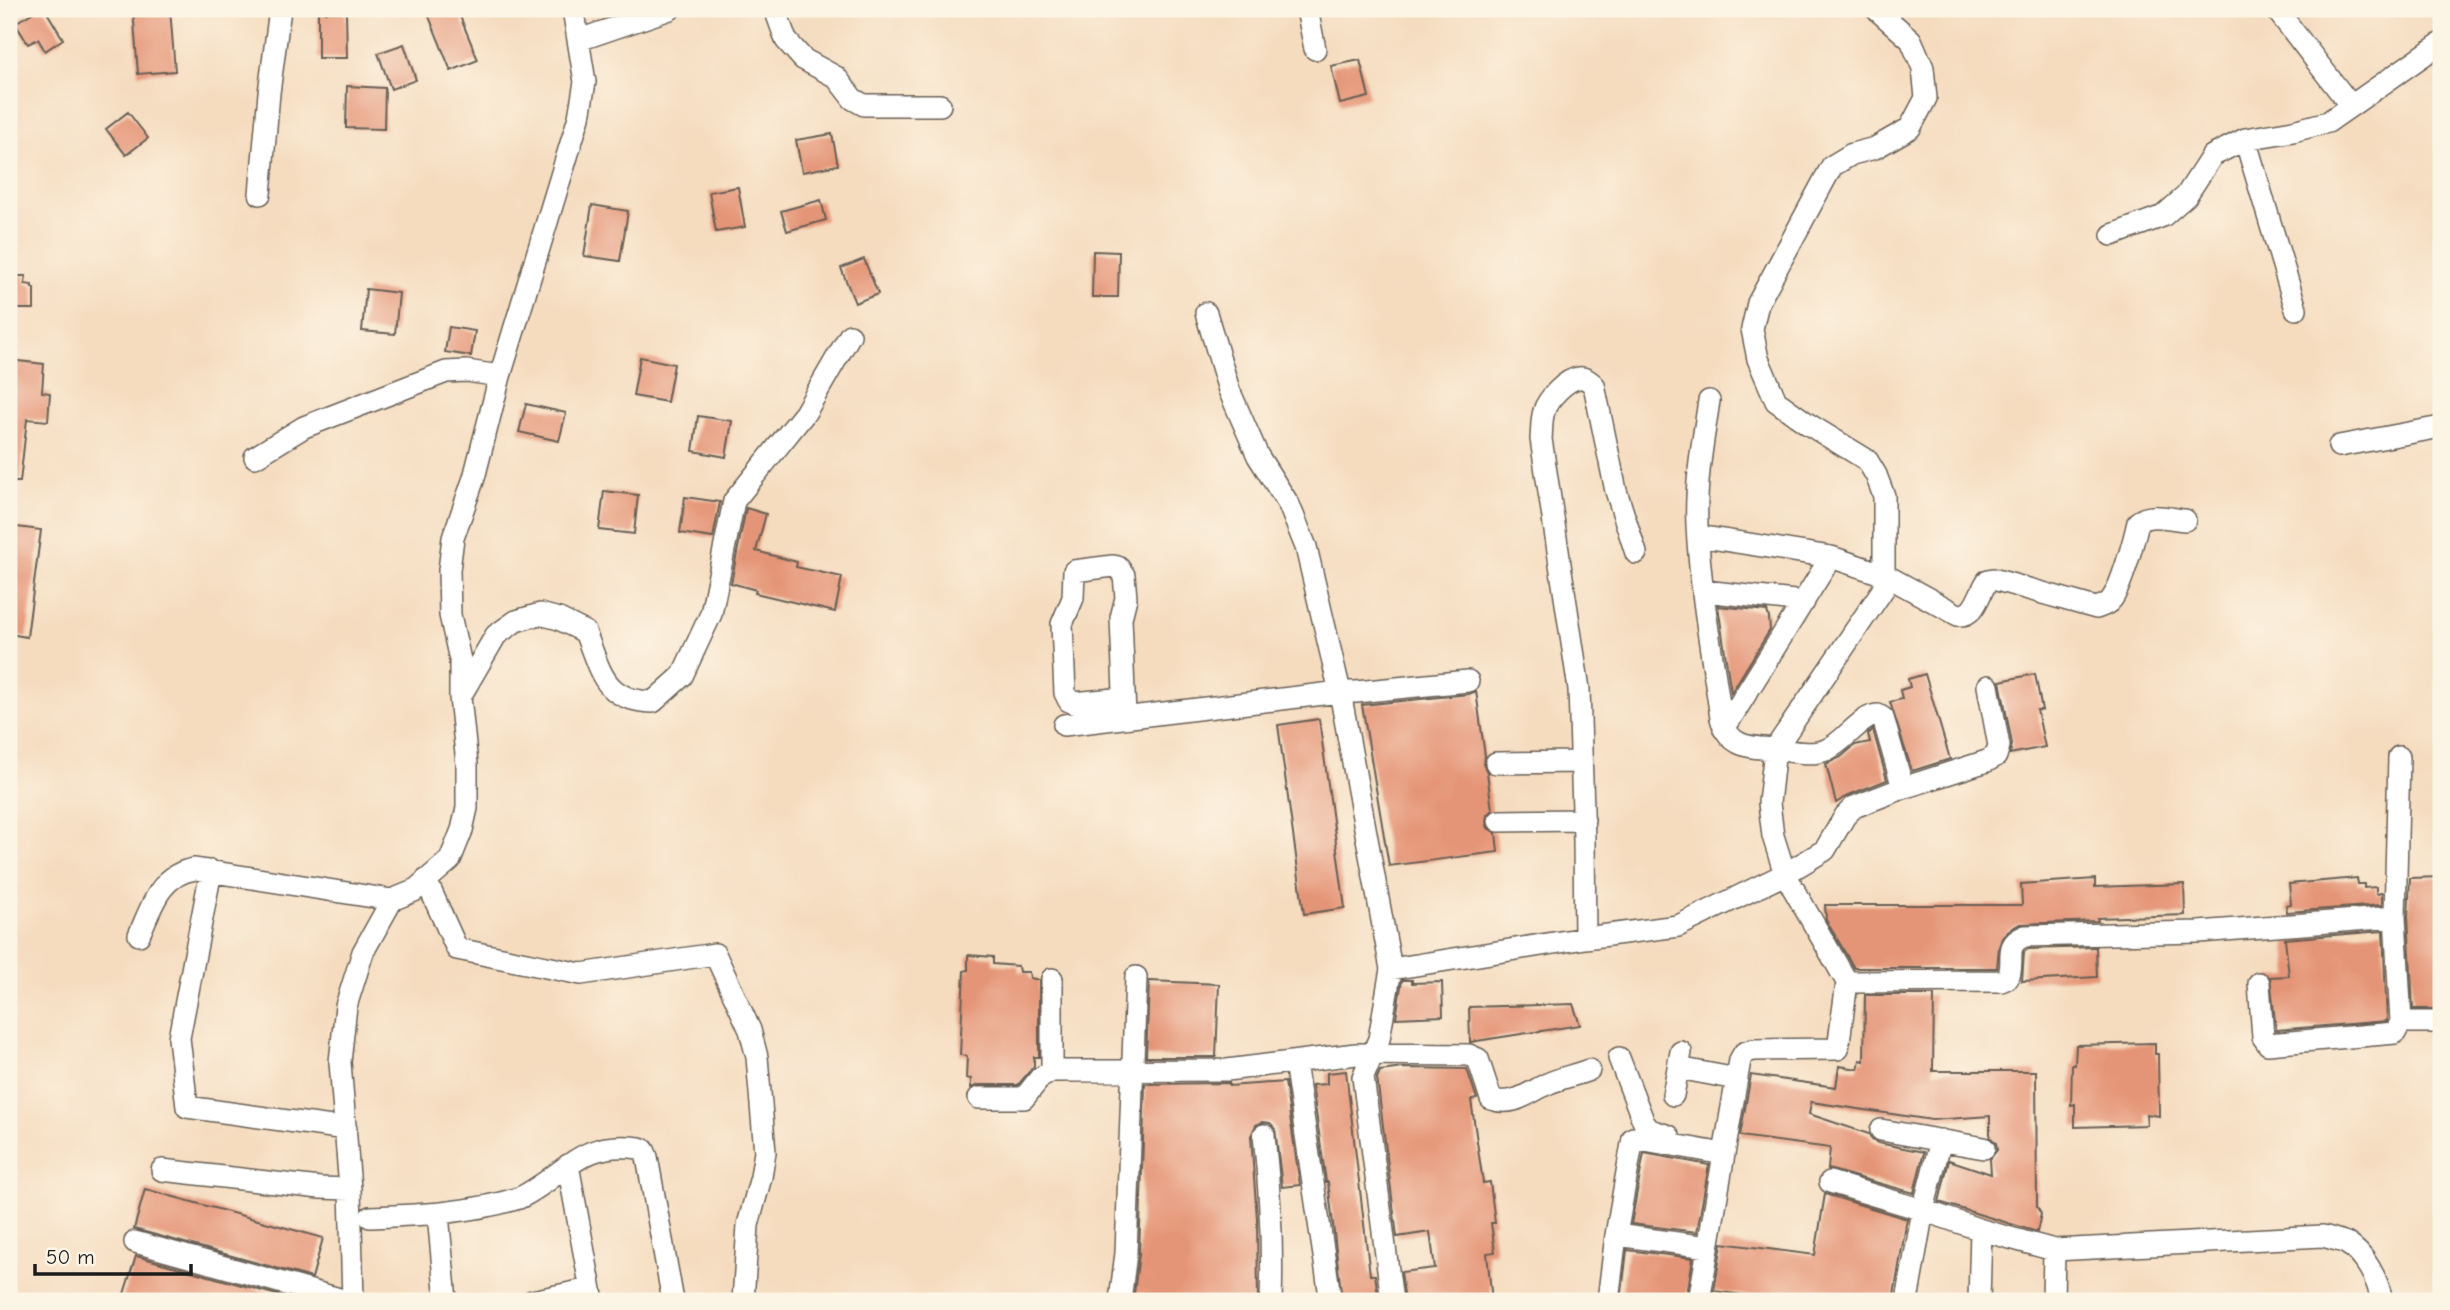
<svg xmlns="http://www.w3.org/2000/svg" width="2450" height="1310" viewBox="0 0 2450 1310" font-family="'Comic Neue',sans-serif">
	<style>
		.building { fill: #e59577 }
		.lines { fill: none; stroke-linecap: round; stroke-linejoin: round }
		.street-casing { stroke: #685f55; stroke-width: 24 }
		.street { stroke: #fff; stroke-width: 21 }
	</style>
	<rect width="100%" height="100%" fill="#fcf5e5"/>
	<filter id="ink" filterUnits="userSpaceOnUse"><feTurbulence type="fractalNoise" baseFrequency=".0143" numOctaves="2"/><feDisplacementMap in="SourceGraphic" scale="14" xChannelSelector="R" yChannelSelector="G"/><feConvolveMatrix kernelMatrix="1 2 1 2 8 2 1 2 1" color-interpolation-filters="sRGB"/></filter>
	<filter id="wash" filterUnits="userSpaceOnUse"><feTurbulence type="fractalNoise" baseFrequency=".00686" numOctaves="4" result="noise"/><feDisplacementMap in="SourceGraphic" scale="28" xChannelSelector="R" yChannelSelector="G"/><feGaussianBlur stdDeviation="1.57" result="paint"/><feColorMatrix in="noise" values="0 0 0 0 0 0 0 0 0 0 0 0 0 0 0 0 0 1.4 0 .05"/><feComposite in="paint" operator="in"/></filter>
	<g filter="url(#wash)">
		<rect width="100%" height="100%" fill="#f5dcbf"/>
		<g id="blocks">
			<path class="building" d="M 39,9 L 45,9 L 63,39 L 45,51 L 38,39 L 28,44 L 15,23 Z
				M 133,9 L 170,9 L 175,71 L 138,74 Z
				M 426,9 L 457,9 L 478,60 L 451,71 Z
				M 318,12 L 346,12 L 347,58 L 318,58 Z
				M 404,44 L 416,80 L 391,89 L 378,53 Z
				M 1360,60 L 1369,97 L 1340,104 L 1331,66 Z
				M 347,86 L 385,88 L 384,129 L 346,128 Z
				M 128,112 L 148,138 L 126,155 L 106,129 Z
				M 832,134 L 838,165 L 802,172 L 796,140 Z
				M 738,187 L 745,227 L 716,232 L 709,192 Z
				M 821,200 L 826,220 L 787,231 L 781,211 Z
				M 592,205 L 628,211 L 620,261 L 584,256 Z
				M 1093,251 L 1119,252 L 1118,297 L 1092,297 Z
				M 864,259 L 878,294 L 855,303 L 841,268 Z
				M 9,276 L 26,276 L 25,284 L 32,285 L 32,288 L 34,288 L 34,309 L 9,309 Z
				M 366,289 L 399,293 L 395,334 L 362,331 Z
				M 449,327 L 475,331 L 471,356 L 445,352 Z
				M 640,357 L 674,364 L 667,402 L 633,396 Z
				M 9,360 L 44,364 L 42,392 L 50,393 L 48,421 L 27,419 L 20,482 L 9,482 Z
				M 526,404 L 566,413 L 559,441 L 519,432 Z
				M 698,416 L 732,421 L 726,457 L 693,451 Z
				M 604,491 L 638,495 L 634,534 L 599,530 Z
				M 685,497 L 720,502 L 713,538 L 680,533 Z
				M 746,508 L 766,514 L 756,551 L 797,562 L 796,567 L 842,577 L 835,612 L 755,593 L 756,590 L 731,583 Z
				M 9,526 L 41,530 L 27,637 L 9,634 Z
				M 1718,606 L 1767,611 L 1769,618 L 1770,630 L 1731,693 Z
				M 1925,674 L 1950,759 L 1912,771 L 1890,702 L 1902,699 L 1900,690 L 1910,687 L 1908,679 Z
				M 2035,674 L 2042,710 L 2037,710 L 2045,747 L 2010,754 L 2012,744 L 2000,681 Z
				M 1476,691 L 1485,756 L 1483,764 L 1487,772 L 1492,810 L 1487,815 L 1486,822 L 1488,828 L 1496,833 L 1498,852 L 1389,866 L 1362,705 L 1469,694 Z
				M 1319,719 L 1345,908 L 1304,914 L 1278,725 Z
				M 1873,730 L 1887,780 L 1849,795 L 1836,803 L 1826,764 L 1841,757 L 1855,745 L 1870,742 L 1868,734 Z
				M 2441,877 L 2441,1009 L 2413,1009 L 2408,917 L 2410,878 Z
				M 2357,878 L 2358,884 L 2364,884 L 2364,888 L 2376,887 L 2376,894 L 2382,893 L 2382,905 L 2287,912 L 2286,905 L 2291,904 L 2289,884 Z
				M 2095,879 L 2095,887 L 2184,884 L 2185,915 L 2097,918 L 2098,921 L 2020,924 L 2009,930 L 2002,938 L 1999,947 L 1997,968 L 1854,968 L 1826,920 L 1825,905 L 2022,905 L 2021,884 Z
				M 2383,931 L 2387,1021 L 2276,1030 L 2270,977 L 2289,976 L 2285,939 Z
				M 2096,947 L 2097,977 L 2022,981 L 2024,952 L 2028,949 Z
				M 968,955 L 993,957 L 993,964 L 1018,966 L 1019,972 L 1029,972 L 1030,978 L 1039,980 L 1039,1057 L 1034,1057 L 1034,1066 L 1018,1085 L 979,1085 L 971,1088 L 971,1079 L 966,1078 L 967,1056 L 960,1055 L 964,971 L 968,970 Z
				M 1402,980 L 1412,980 L 1412,983 L 1442,982 L 1443,1016 L 1396,1018 Z
				M 1149,981 L 1219,984 L 1216,1057 L 1146,1057 Z
				M 1865,995 L 1934,995 L 1933,1071 L 2036,1071 L 2037,1207 L 2041,1214 L 2037,1232 L 1939,1202 L 1949,1160 L 1991,1174 L 1990,1159 L 1997,1150 L 1996,1143 L 1990,1137 L 1990,1116 L 1932,1120 L 1811,1102 L 1809,1114 L 1869,1134 L 1872,1140 L 1878,1143 L 1924,1152 L 1914,1193 L 1828,1169 L 1830,1148 L 1740,1136 L 1751,1075 L 1836,1087 L 1839,1066 L 1858,1069 L 1860,1060 L 1864,1061 Z
				M 1573,1004 L 1580,1025 L 1470,1042 L 1469,1007 Z
				M 2155,1043 L 2155,1054 L 2158,1054 L 2159,1116 L 2146,1114 L 2147,1125 L 2075,1127 L 2075,1104 L 2071,1105 L 2072,1065 L 2075,1065 L 2076,1045 Z
				M 1403,1068 L 1467,1069 L 1477,1099 L 1471,1100 L 1483,1183 L 1490,1182 L 1495,1223 L 1491,1223 L 1495,1252 L 1487,1253 L 1492,1301 L 1405,1301 L 1401,1272 L 1435,1268 L 1430,1232 L 1397,1237 L 1377,1078 L 1380,1071 Z
				M 1346,1071 L 1370,1275 L 1375,1275 L 1379,1301 L 1342,1301 L 1328,1182 L 1326,1182 L 1312,1085 L 1327,1084 L 1327,1073 Z
				M 1285,1082 L 1300,1185 L 1282,1187 L 1275,1128 L 1270,1123 L 1263,1122 L 1256,1125 L 1251,1136 L 1257,1219 L 1258,1301 L 1133,1301 L 1139,1254 L 1145,1084 L 1229,1083 L 1229,1086 Z
				M 1644,1153 L 1709,1165 L 1697,1232 L 1631,1224 Z
				M 145,1189 L 323,1238 L 312,1278 L 134,1229 Z
				M 1825,1194 L 1907,1219 L 1893,1301 L 1784,1301 L 1714,1291 L 1722,1243 L 1815,1255 Z
				M 1627,1250 L 1693,1258 L 1686,1301 L 1621,1301 Z
				M 136,1256 L 299,1301 L 137,1301 L 123,1297 Z"/>
		</g>
	</g>
	<g filter="url(#ink)">
		<use href="#blocks" fill-opacity="0" stroke="#685f55" stroke-width="2"/>
		<g class="lines">
			<defs>
				<path id="street" d="M 775,9 L 786,40 L 803,59 L 836,77 L 853,99 L 864,105 L 940,105
					M 1307,9 L 1315,49
					M 1876,9 L 1911,40 L 1923,68 L 1926,98 L 1910,128 L 1875,148 L 1852,154 L 1832,166 L 1758,303 L 1752,329 L 1758,359 L 1776,401 L 1808,424 L 1867,460 L 1876,475 L 1884,496 L 1884,588 L 1775,749 C 1791,751 1811,756 1826,750 C 1844,743 1861,715 1878,715 L 1883,718 L 1903,788
					M 2276,9 L 2351,106
					M 579,40 L 670,9
					M 2245,139 L 2296,309
					M 260,194 L 269,93 L 280,9
					M 2112,235 L 2163,216 L 2186,196 L 2212,156 L 2245,139 L 2293,131 L 2328,122 L 2441,43
					M 1206,313 L 1229,390 L 1258,456 L 1289,505 L 1306,547 L 1340,692 L 1391,969 L 1379,1039 L 1363,1077 L 1392,1301
					M 2339,446 L 2441,427
					M 255,457 L 304,427 L 446,372 L 466,371 L 500,376
					M 1698,536 L 1831,557 L 1885,575 L 1958,615 C 1976,617 1979,592 1988,580 L 1993,579 L 2096,608 C 2102,606 2107,605 2111,600 C 2121,588 2134,540 2138,522 C 2150,512 2171,519 2185,520
					M 1704,591 L 1804,602
					M 461,695 L 496,635 L 516,621 L 540,614 L 559,619 L 585,632 C 601,671 603,701 653,702 L 682,676 L 711,614 L 734,501 L 805,413 L 850,335
					M 1124,698 L 1074,703 L 1069,701 L 1065,693 L 1062,624 L 1073,598 L 1074,571 L 1113,566 L 1118,567 L 1124,575 L 1126,598 L 1121,618 L 1125,716
					M 1064,725 L 1340,692 L 1356,692 L 1468,681
					M 1724,729 L 1831,557
					M 1496,763 L 1581,762
					M 1499,821 L 1584,820
					M 211,871 L 179,1038 L 187,1107 L 346,1129
					M 426,880 L 457,949 L 581,974 L 715,954 L 750,1030 L 757,1057 L 765,1152 L 761,1177 L 748,1225 L 743,1301
					M 139,935 C 152,906 160,874 195,869 L 392,900
					M 1585,938 L 1584,840 L 1579,689 L 1541,439 C 1542,431 1541,420 1544,411 C 1547,400 1566,379 1579,378 C 1585,377 1589,381 1594,385 L 1616,491 L 1636,553
					M 1391,969 L 1585,938 L 1678,926 L 1785,874 L 1773,836 L 1769,803 L 1775,749 C 1749,747 1729,748 1721,718 C 1712,654 1700,589 1697,525 C 1695,483 1703,441 1709,401
					M 1052,979 L 1052,1071
					M 1847,982 L 2001,981 L 2008,978 C 2016,960 2002,945 2025,936 L 2199,932 L 2395,917 L 2399,757
					M 2259,983 L 2263,1037 L 2268,1044 L 2395,1033 L 2401,1022 L 2395,917
					M 2401,1022 L 2441,1022
					M 1619,1058 L 1644,1123 L 1650,1130 L 1669,1136
					M 1295,1062 L 1330,1296 L 1329,1301
					M 1678,1068 L 1737,1079
					M 1673,1095 L 1681,1052
					M 979,1098 L 1024,1098 L 1040,1078 L 1052,1071 L 1227,1070 L 1356,1054 L 1469,1055 L 1478,1059 L 1491,1099 C 1513,1107 1528,1093 1547,1084 C 1560,1078 1576,1075 1589,1070
					M 1881,1130 L 1984,1148
					M 1264,1135 C 1270,1191 1273,1245 1271,1301
					M 568,1165 L 593,1301
					M 162,1170 L 320,1188 L 350,1189
					M 1830,1182 L 1923,1210 L 1941,1140
					M 438,1214 L 446,1301
					M 370,1217 C 420,1215 471,1213 519,1198 C 529,1194 538,1187 547,1181 C 579,1157 596,1142 639,1148 L 644,1150 L 647,1157 L 673,1301
					M 1616,1235 L 1708,1247
					M 135,1242 L 347,1301
					M 353,1301 L 350,1189 L 340,1062 L 346,1006 L 363,952 L 392,900 L 414,891 L 450,860 L 462,830 L 467,808 L 467,764 L 460,697 L 460,660 L 450,615 L 449,570 L 453,538 L 474,478 L 500,376 L 579,117 L 585,82 L 573,9
					M 532,1301 L 590,1289
					M 1120,1301 L 1126,1253 L 1136,977
					M 1608,1301 L 1616,1235 L 1633,1138 L 1724,1154
					M 1699,1301 L 1740,1060 L 1744,1053 L 1753,1050 L 1838,1049 L 1847,982 L 1785,874 L 1825,850 L 1845,816 L 1854,807 L 1903,788 L 1987,761 L 1996,756 L 1999,746 L 1988,686
					M 1907,1301 L 1923,1210 L 1981,1230 L 2054,1250
					M 1979,1301 L 1981,1230
					M 2053,1301 L 2054,1250 L 2323,1236 C 2330,1238 2339,1240 2346,1243 C 2365,1254 2378,1280 2382,1301"/>
			</defs>
			<use href="#street" class="street-casing"/>
			<use href="#street" class="street"/>
		</g>
	</g>
	<rect width="2450" height="1310" fill="none" stroke="#fcf5e5" stroke-width="35"/>
	<path d="M35 1264v10h156v-10" fill="none" stroke="#1c1c1c" stroke-width="3.5"/>
	<text x="46" y="1264" font-size="21" fill="#1c1c1c" stroke="#fcf5e5" stroke-width="5" paint-order="stroke">50 m</text>
</svg>
